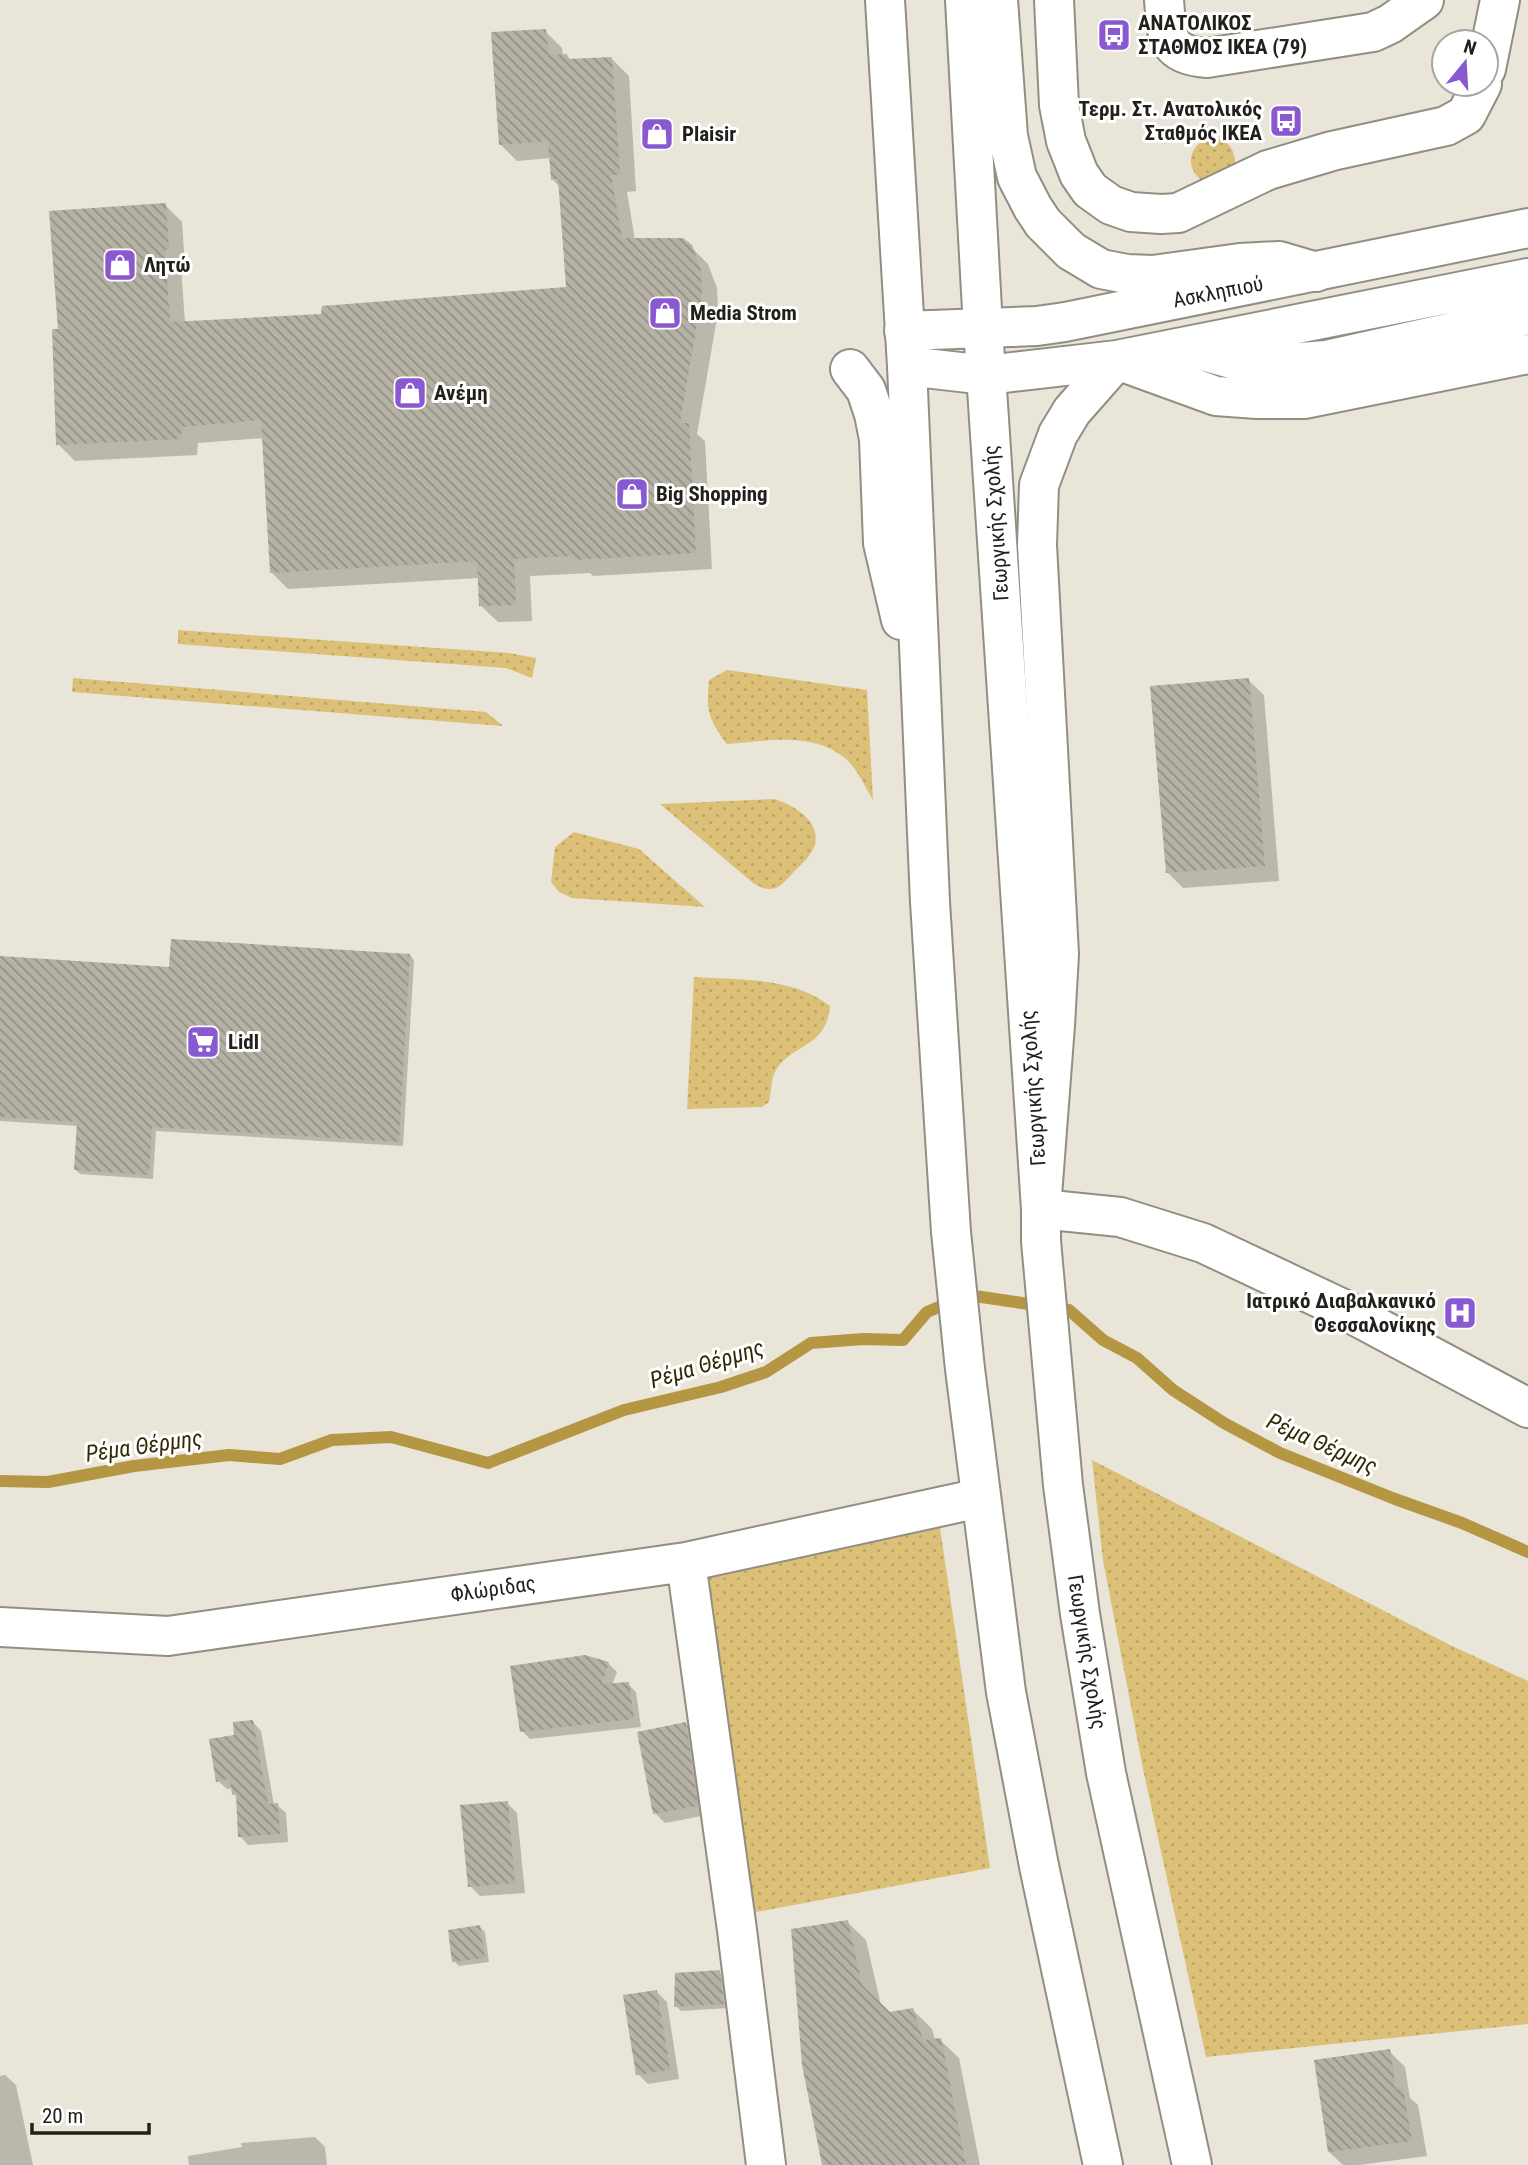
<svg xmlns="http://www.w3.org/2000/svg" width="1528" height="2165" viewBox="0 0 1528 2165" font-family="'Roboto Condensed',sans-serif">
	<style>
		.grass { fill: url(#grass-dots) }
		.shadow { fill: #0003 }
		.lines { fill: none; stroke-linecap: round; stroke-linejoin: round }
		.stream { stroke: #b49643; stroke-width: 12 }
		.building { fill: url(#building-back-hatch) }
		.minor-casing { stroke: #928e82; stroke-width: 42 }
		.major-casing { stroke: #928e82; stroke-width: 42 }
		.minor { stroke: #fff; stroke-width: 38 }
		.major { stroke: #fff; stroke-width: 38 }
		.labels { text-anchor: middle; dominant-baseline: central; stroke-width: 6; stroke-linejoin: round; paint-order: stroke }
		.poi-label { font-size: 21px; font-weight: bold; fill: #21201b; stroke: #fff; text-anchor: start }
		.street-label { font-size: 21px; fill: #21201b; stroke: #fff }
		.water-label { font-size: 23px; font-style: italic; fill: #352803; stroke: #fff }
	</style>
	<defs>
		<pattern id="grass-dots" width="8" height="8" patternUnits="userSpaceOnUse" patternTransform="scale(1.75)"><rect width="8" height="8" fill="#dcc078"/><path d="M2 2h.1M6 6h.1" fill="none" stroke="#bca567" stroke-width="1.8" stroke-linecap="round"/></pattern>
		<pattern id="building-back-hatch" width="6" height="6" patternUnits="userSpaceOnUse" patternTransform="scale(1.75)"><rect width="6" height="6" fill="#b6b1a5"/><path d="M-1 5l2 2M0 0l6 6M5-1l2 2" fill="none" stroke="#949086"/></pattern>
	</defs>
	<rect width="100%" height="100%" fill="#e9e5d8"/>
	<path class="grass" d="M 1208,138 C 1226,137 1236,148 1235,165 L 1206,183 C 1185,171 1186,148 1208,138 Z
		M 178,630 L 509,653 L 536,658 L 532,678 L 506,668 L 178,644 Z
		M 727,670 L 867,690 L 873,800 C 866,788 859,773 850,763 C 818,730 767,741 727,744 C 708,718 706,711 709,680 Z
		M 73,678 L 486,712 L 503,726 L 72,692 Z
		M 774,799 C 792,804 821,821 815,844 C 812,856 799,866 791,875 C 784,882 779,890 768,889 C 763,889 757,885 753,883 L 660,804 Z
		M 574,832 L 639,849 L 705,907 L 572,898 L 559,892 L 551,882 L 555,847 Z
		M 694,977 C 740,980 792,977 830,1006 C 826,1051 788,1043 774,1074 C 771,1082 771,1093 769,1102 L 762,1107 L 687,1109 Z
		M 1092,1460 L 1450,1645 L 1528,1681 L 1528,2024 L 1206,2057 L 1143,1769 L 1103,1560 Z
		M 939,1521 L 990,1868 L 746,1914 L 697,1570 Z"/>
	<path class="shadow" d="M 545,31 L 562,48 L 563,56 L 567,56 L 572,61 L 612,59 L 629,76 L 636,191 L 627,192 L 635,240 L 691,247 L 708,264 L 717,288 L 718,312 L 697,434 L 705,441 L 712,569 L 593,576 L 590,573 L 530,576 L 532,621 L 498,622 L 481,606 L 479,578 L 288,589 L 271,572 L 264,438 L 198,443 L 197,455 L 75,461 L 58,444 L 60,330 L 165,205 L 182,222 L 185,266 L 181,266 L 185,323 L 322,316 L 568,289 L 560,187 L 552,179 L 551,158 L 517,161 L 500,144 Z
		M 1248,680 L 1264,695 L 1279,881 L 1183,888 L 1168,873 Z
		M 410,955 L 414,960 L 403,1146 L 156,1131 L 153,1179 L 80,1174 L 76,1170 L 78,1126 L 0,1121 L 0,958 L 171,969 Z
		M 608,1663 L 617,1672 L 612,1685 L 628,1684 L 636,1692 L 641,1727 L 530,1739 L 522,1731 Z
		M 253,1722 L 261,1731 L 274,1805 L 277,1805 L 286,1813 L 288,1842 L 248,1845 L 240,1836 L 238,1799 L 234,1794 L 233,1788 L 227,1789 L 218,1781 L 236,1736 Z
		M 686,1724 L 696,1735 L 707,1815 L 665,1823 L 655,1813 Z
		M 507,1803 L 517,1813 L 525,1893 L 480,1896 L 470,1886 Z
		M 847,1922 L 866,1940 L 881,2005 L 889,2013 L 913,2010 L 932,2029 L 935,2040 L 940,2040 L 959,2058 L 980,2165 L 824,2165 Z
		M 480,1927 L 485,1932 L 489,1962 L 459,1966 L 454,1961 Z
		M 719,1972 L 724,1977 L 728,2008 L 681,2011 L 676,2006 Z
		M 657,1992 L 667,2002 L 679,2079 L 648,2084 L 638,2074 Z
		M 1389,2051 L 1405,2067 L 1410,2098 L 1418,2105 L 1427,2156 L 1359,2165 L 1343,2165 L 1329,2152 Z
		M 5,2075 L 16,2085 L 33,2165 L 0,2165 L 0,2076 Z
		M 315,2137 L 325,2147 L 327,2165 L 189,2165 L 188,2156 L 242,2147 L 241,2143 Z"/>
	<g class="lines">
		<path class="stream" d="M 0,1481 L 48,1482 L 134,1466 L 229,1455 L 280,1459 L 332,1440 L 391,1437 L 488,1463 L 624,1410 L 721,1387 L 766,1372 L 811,1343 L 863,1339 L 903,1340 L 927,1312 L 968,1295 L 1069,1310 L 1103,1340 L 1137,1358 L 1173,1390 L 1224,1423 L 1280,1453 L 1395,1499 L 1462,1523 L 1528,1552"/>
	</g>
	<path class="building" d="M 546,29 L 549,55 L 567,54 L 568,59 L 612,57 L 620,175 L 611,175 L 622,238 L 683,238 L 692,245 L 701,270 L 702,294 L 680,423 L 689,423 L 696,553 L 575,560 L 574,556 L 514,559 L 516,605 L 479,606 L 477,561 L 270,573 L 261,420 L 182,427 L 181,439 L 56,445 L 52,329 L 58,329 L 49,211 L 166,203 L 169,250 L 165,250 L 170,322 L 321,314 L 322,306 L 566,287 L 558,179 L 551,180 L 548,141 L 499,145 L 491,32 Z
		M 1249,678 L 1265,866 L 1166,873 L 1150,686 Z
		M 171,939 L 410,954 L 399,1142 L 152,1127 L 149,1175 L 74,1170 L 77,1122 L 0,1117 L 0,956 L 169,967 Z
		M 585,1655 L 609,1662 L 602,1684 L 629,1682 L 634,1719 L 520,1732 L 510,1666 Z
		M 253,1720 L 268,1804 L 278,1803 L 280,1834 L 238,1837 L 236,1794 L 232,1795 L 230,1779 L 216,1782 L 209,1739 L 234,1735 L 233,1722 Z
		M 686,1722 L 698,1806 L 653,1814 L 637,1732 Z
		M 508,1801 L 515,1883 L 468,1887 L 460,1805 Z
		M 848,1920 L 862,1985 L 890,2012 L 913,2008 L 923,2040 L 941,2038 L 966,2165 L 822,2165 L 802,2065 L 791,1929 Z
		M 480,1925 L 485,1958 L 452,1962 L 448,1930 Z
		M 720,1970 L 724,2004 L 674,2007 L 675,1973 Z
		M 657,1990 L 670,2070 L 636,2075 L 623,1995 Z
		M 1390,2049 L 1396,2089 L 1403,2088 L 1412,2141 L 1328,2152 L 1314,2060 Z"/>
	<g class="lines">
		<defs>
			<path id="minor" d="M 1054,0 L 1059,105 L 1066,141 L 1079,174 L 1090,190 L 1111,205 L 1131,212 L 1161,214 L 1178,213 L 1268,170 L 1332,151 L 1446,126 L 1466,115 L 1482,84
				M 1164,0 C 1167,35 1164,55 1207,58 L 1373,32 L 1390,24 L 1424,0
				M 1486,69 L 1500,0
				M 904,331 L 1037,326 L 1065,322 L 1528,228
				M 1195,349 L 1235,360 L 1277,364 L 1326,360 L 1528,315
				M 1117,360 L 1072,411 L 1058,434 L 1039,485 L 1037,545 L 1059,954 L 1055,1025 L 1041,1209 L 1120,1217 L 1203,1243 L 1343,1309 L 1528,1408
				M 1117,360 L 1216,396 L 1257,399 L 1305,399 L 1528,354
				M 907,366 L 986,375 L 1117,360 L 1528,278
				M 686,1562 L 737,1930 L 766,2165
				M 0,1627 L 168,1636 L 686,1562 L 980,1498"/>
			<path id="major" d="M 885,0 L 907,366 L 930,902 L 951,1232 L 965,1369 L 1006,1692 L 1039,1866 L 1103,2165
				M 965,0 L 983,328 L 1041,1209 L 1041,1241 L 1063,1485 L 1080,1614 L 1106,1773 L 1192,2165
				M 998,0 L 1008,136 L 1017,177 L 1033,208 L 1043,223 L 1071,251 L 1101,269 L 1127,274 L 1153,275 L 1240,263 L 1279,261 L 1316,272
				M 850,369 L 866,390 L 874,414 L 879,439 L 883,543 L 901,620"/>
		</defs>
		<use href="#minor" class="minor-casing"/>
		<use href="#major" class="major-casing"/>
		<use href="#minor" class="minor"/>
		<use href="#major" class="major"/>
	</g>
	<defs>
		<symbol id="bus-square" viewBox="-11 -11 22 22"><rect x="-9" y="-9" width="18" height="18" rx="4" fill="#8959d2" stroke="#fff"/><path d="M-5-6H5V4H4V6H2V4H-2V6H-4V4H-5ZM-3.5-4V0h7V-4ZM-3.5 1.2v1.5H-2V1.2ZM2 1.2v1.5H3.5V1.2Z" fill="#fff"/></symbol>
		<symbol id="shop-square" viewBox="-11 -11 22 22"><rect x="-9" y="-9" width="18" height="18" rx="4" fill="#8959d2" stroke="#fff"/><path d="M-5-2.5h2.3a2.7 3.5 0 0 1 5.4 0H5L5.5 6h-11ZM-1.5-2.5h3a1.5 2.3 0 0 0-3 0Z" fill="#fff"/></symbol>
		<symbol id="supermarket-square" viewBox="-11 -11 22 22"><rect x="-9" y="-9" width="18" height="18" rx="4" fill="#8959d2" stroke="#fff"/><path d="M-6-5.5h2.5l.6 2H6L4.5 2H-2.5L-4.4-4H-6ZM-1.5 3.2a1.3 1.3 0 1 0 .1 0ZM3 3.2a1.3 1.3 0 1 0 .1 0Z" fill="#fff"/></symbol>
		<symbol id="hospital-square" viewBox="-11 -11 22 22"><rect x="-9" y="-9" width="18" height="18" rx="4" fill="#8959d2" stroke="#fff"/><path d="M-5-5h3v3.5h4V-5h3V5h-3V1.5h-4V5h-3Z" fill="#fff"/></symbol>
	</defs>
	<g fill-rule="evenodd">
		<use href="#bus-square" x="1095" y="16" width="38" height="38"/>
		<use href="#bus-square" x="1267" y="102" width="38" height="38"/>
		<use href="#shop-square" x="638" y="115" width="38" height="38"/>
		<use href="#shop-square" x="101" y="246" width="38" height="38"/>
		<use href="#shop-square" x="646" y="294" width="38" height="38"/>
		<use href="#shop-square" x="391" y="374" width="38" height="38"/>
		<use href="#shop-square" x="613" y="475" width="38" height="38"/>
		<use href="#supermarket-square" x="184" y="1023" width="38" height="38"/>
		<use href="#hospital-square" x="1441" y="1294" width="38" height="38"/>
	</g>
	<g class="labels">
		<g class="poi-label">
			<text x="1138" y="23">ΑΝΑΤΟΛΙΚΟΣ<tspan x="1138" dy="24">ΣΤΑΘΜΟΣ ΙΚΕΑ (79)</tspan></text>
			<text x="1262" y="109" text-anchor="end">Τερμ. Στ. Ανατολικός<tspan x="1262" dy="24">Σταθμός ΙΚΕΑ</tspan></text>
			<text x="682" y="134">Plaisir</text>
			<text x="144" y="265">Λητώ</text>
			<text x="690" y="313">Media Strom</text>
			<text x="434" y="393">Ανέμη</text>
			<text x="656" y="494">Big Shopping</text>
			<text x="228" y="1042">Lidl</text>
			<text x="1436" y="1301" text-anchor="end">Ιατρικό Διαβαλκανικό<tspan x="1436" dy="24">Θεσσαλονίκης</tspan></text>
		</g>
		<g class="street-label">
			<text transform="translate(1218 292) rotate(-11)">Ασκληπιού</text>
			<text transform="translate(996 523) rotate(-94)">Γεωργικής Σχολής</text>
			<text transform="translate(1033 1088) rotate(-94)">Γεωργικής Σχολής</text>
			<text transform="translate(493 1589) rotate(-8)">Φλώριδας</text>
			<text transform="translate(1087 1652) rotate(81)">Γεωργικής Σχολής</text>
		</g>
		<g class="water-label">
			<text transform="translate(707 1364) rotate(-17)">Ρέμα Θέρμης</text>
			<text transform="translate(1322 1444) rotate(24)">Ρέμα Θέρμης</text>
			<text transform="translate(144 1446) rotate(-8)">Ρέμα Θέρμης</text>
		</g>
	</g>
	<g transform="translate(1465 63) rotate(18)"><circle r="33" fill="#ffffff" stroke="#a6a6a4" stroke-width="2"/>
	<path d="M0-5L12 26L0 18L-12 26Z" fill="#8959d2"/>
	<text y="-10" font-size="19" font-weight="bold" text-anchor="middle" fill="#21201b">N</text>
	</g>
	<path d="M32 2123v10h117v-10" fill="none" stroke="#21201b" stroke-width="3.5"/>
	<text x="42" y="2123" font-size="21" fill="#21201b" stroke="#ffffff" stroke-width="5" paint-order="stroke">20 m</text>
</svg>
